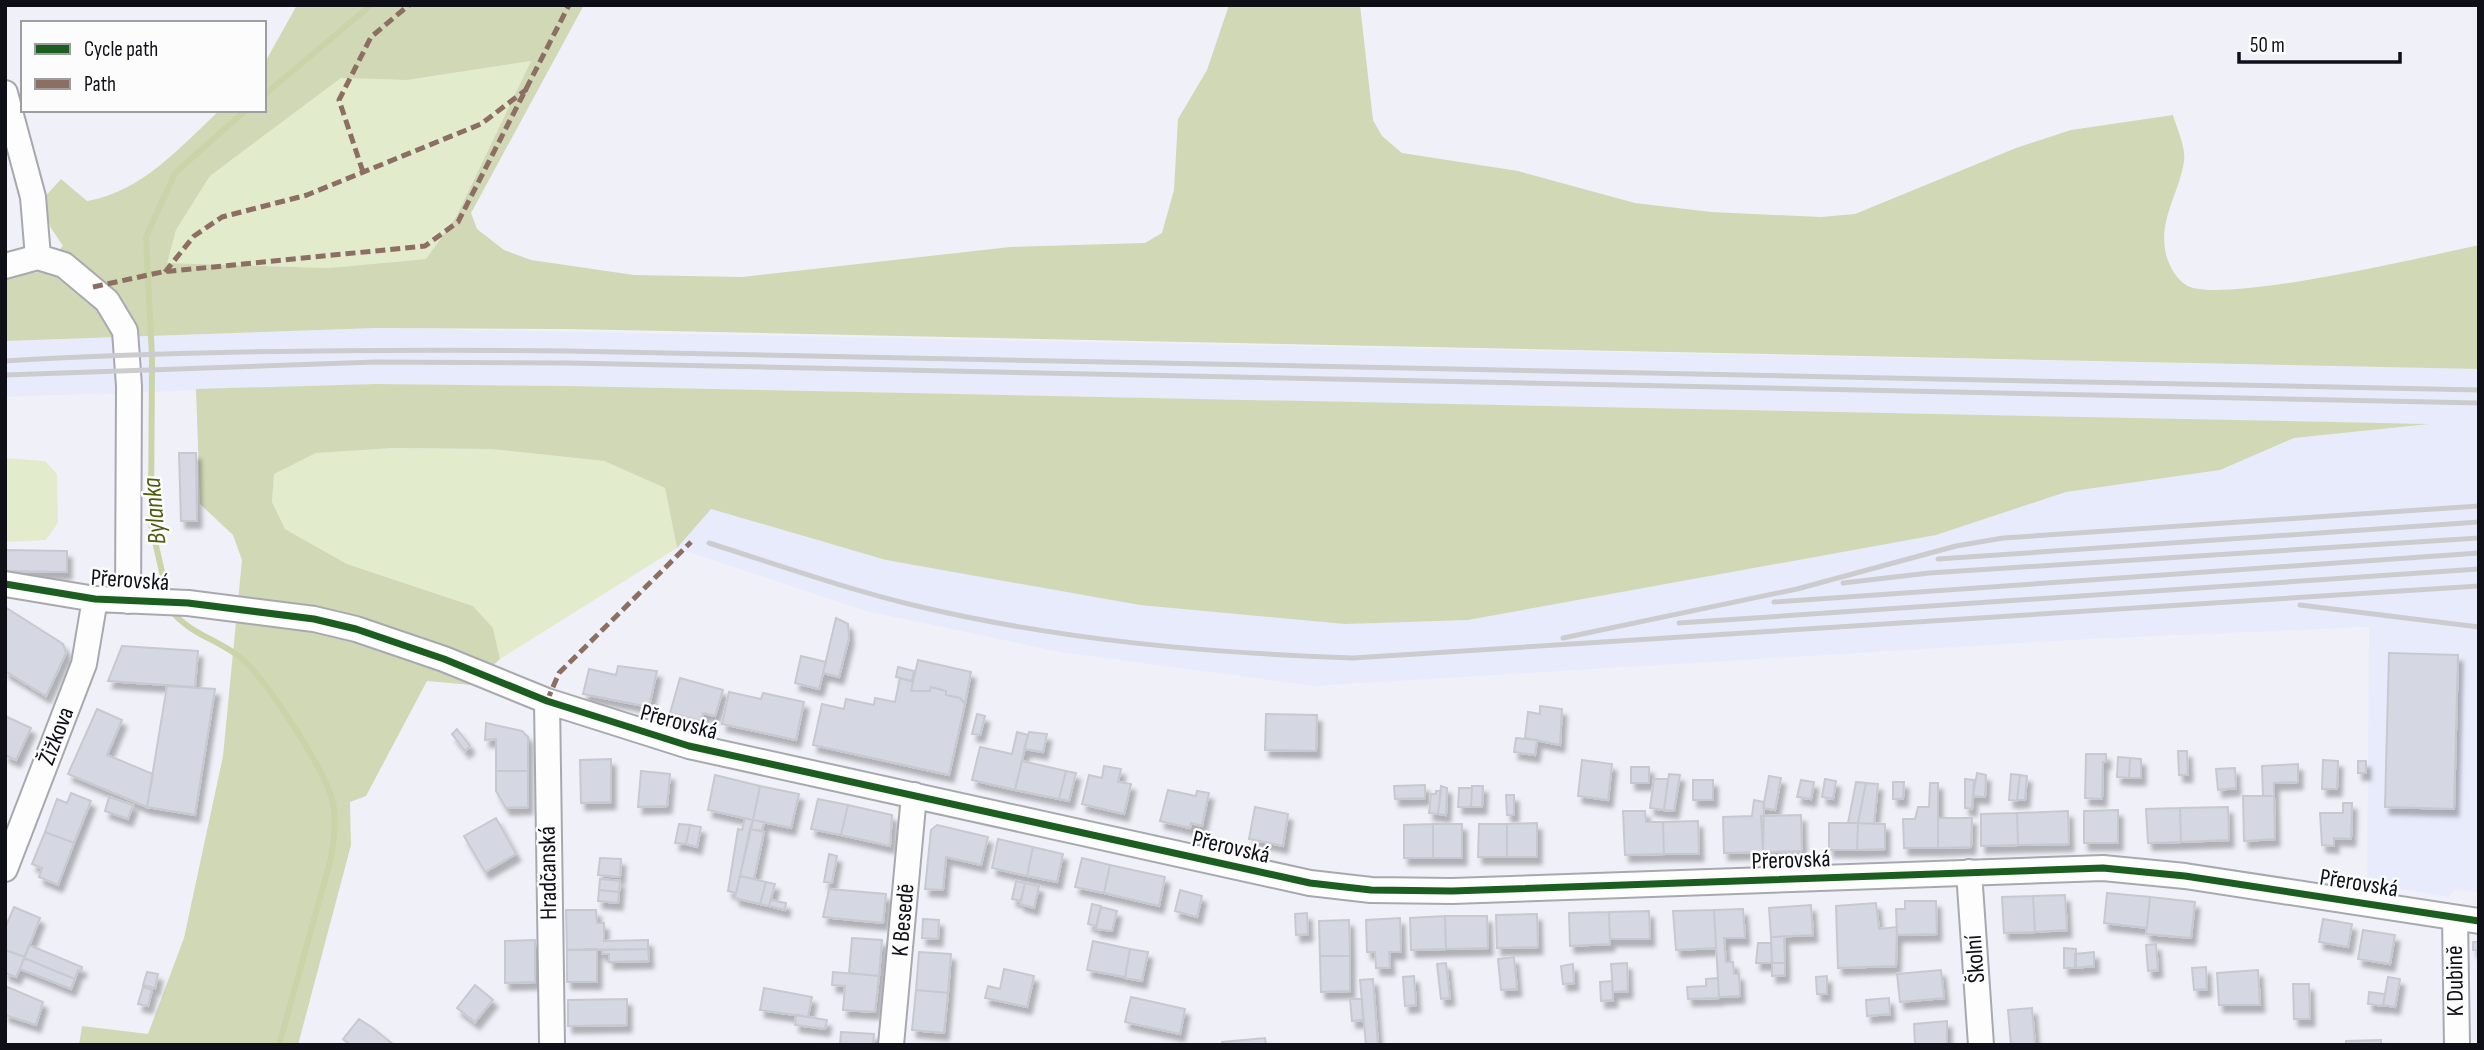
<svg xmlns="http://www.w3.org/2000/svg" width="2484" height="1050" viewBox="0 0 2484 1050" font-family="'Sofia Sans Condensed',sans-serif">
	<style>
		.built { fill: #e8ebfb }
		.green { fill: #e3ebcd }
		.forest { fill: #d0d8b6; fill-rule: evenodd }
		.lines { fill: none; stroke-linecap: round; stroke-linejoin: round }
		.stream { stroke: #cad4a8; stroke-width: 6 }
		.building { fill: #d5d7e2; stroke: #c7c9d0; stroke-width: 2; filter: url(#shadow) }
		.minor-casing { stroke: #a8a9af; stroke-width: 28 }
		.minor { stroke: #fdfdfe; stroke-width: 24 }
		.rail { stroke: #ccccce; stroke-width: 5 }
		.quiet { stroke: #8d6e63; stroke-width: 5; stroke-dasharray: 10 5; stroke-linecap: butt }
		.cycleway-casing { stroke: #fcfcfc; stroke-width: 11 }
		.cycleway { stroke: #1b5e20; stroke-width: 7 }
		.labels { text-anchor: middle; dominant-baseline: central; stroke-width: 5; stroke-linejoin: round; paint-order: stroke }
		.street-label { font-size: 24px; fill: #0f1017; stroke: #fcfcfc }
		.water-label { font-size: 26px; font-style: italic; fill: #4f5a0e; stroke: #fcfcfc }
	</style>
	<defs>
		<filter id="shadow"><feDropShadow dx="4.5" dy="7" stdDeviation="2" flood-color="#0004"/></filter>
	</defs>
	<rect width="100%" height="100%" fill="#f0f1f8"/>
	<path class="built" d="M 376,328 L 2479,369 L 2479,899 L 2477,892 L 2455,889 L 2449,897 L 2367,883 L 2369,627 L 2089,639 L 1315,686 L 1060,652 L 866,611 L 677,548 L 711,509 L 886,560 L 1344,624 L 1468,620 L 1936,535 L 2066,492 L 2220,470 L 2294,438 L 2421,424 L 568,386 L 376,384 L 5,397 L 5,341 Z"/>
	<path class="green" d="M 531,61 L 456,217 L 426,259 L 328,268 L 166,263 L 176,230 L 210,176 L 341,78 L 407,80 Z
		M 394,448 L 491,449 L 604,461 L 665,488 L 677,548 L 500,659 L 493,628 L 473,606 L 347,564 L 285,529 L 272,502 L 274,473 L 316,453 Z
		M 5,458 L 45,461 L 57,474 L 58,523 L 46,540 L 5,542 Z"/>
	<path class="forest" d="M 297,5 L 584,5 L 471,213 L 477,229 L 504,250 L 531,260 L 634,275 L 742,277 L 1010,247 L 1145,243 L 1162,233 L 1174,190 L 1178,119 L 1207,70 L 1229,5 L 1360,5 L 1373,120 L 1382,136 L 1402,153 L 1518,171 L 1635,203 L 1711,212 L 1821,217 L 1855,214 L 2016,148 L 2071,130 L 2173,115 C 2177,129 2186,147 2184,161 C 2180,191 2160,217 2165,249 C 2167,262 2174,277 2186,285 C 2218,306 2432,255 2479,245 L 2479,369 L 568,329 L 376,328 L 5,341 L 5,277 L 38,272 L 63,246 L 51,228 L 41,201 L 61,179 L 87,201 C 142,192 181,146 220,110 L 264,110 L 264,64 ZM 531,61 L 456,217 L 426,259 L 328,268 L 167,263 L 176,230 L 210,176 L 341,78 L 407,80 Z
		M 376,384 L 568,386 L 2429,424 L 2294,438 L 2220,470 L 2066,492 L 1936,535 L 1468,620 L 1345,624 L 1140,605 L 886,560 L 711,509 L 677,548 L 665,488 L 604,461 L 491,449 L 394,448 L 316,453 L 274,474 L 272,502 L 285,529 L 347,564 L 473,606 L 493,628 L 500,659 L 472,685 L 427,681 L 366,796 L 350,802 L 351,845 L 298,1045 L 79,1045 L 82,1026 L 148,1034 L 184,938 L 223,756 L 242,560 L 233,535 L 200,504 L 196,389 Z"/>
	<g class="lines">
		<path class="stream" d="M 264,95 L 371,5
			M 168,598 L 151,524 L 152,357 L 146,237 L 175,173 L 246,110
			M 170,609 C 190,635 218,639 241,658 C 266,679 326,771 333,803 C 337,823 334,843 330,862 L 279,1045"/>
	</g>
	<path class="building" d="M 179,453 L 196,453 L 197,521 L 181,521 Z
		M 5,550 L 67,551 L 67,572 L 5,571 Z
		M 5,607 L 63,644 L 66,653 L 46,696 L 5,671 Z
		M 836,618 L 848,624 L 849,638 L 839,677 L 823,673 Z
		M 122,646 L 198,651 L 195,687 L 108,681 Z
		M 2389,653 L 2458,655 L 2454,809 L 2385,807 Z
		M 801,656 L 826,662 L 819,689 L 795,683 Z
		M 918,660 L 971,672 L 965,704 L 960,698 L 946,695 L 946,691 L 931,687 L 930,691 L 911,691 Z
		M 618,666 L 657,671 L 649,707 L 583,694 L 589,669 L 616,675 Z
		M 898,667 L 914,671 L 912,681 L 896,677 Z
		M 680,678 L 723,690 L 715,716 L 703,713 L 701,721 L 670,713 Z
		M 900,678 L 913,682 L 911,691 L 930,691 L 931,687 L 946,691 L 946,695 L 960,698 L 965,704 L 949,775 L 813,745 L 822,704 L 844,709 L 846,699 L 874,705 L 875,698 L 895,702 Z
		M 167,686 L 215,689 L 195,815 L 147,807 Z
		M 729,692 L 761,699 L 763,693 L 804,702 L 796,740 L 722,724 Z
		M 1540,706 L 1562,709 L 1560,745 L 1525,738 L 1528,712 L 1540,714 Z
		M 97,709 L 122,720 L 107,755 L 153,774 L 147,807 L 68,774 Z
		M 977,714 L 985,716 L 980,735 L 972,734 Z
		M 1266,714 L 1317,715 L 1316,751 L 1265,750 Z
		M 5,716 L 31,728 L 16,760 L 5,755 Z
		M 486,723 L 522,731 L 528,737 L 528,771 L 496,771 L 496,739 L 485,740 Z
		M 457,729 L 470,746 L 465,751 L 452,734 Z
		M 1017,732 L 1028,735 L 1015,790 L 972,780 L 980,747 L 1012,754 Z
		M 1029,732 L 1047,734 L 1043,752 L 1024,749 Z
		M 1516,738 L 1537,740 L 1535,755 L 1514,752 Z
		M 2178,751 L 2187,751 L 2188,775 L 2179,775 Z
		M 2086,754 L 2106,754 L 2106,762 L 2103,762 L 2102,799 L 2085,798 Z
		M 2118,757 L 2130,758 L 2129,778 L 2117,777 Z
		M 2130,758 L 2141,759 L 2141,778 L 2129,778 Z
		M 611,759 L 611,802 L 581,803 L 580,760 Z
		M 1582,760 L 1612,764 L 1608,800 L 1578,796 Z
		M 2323,760 L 2338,761 L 2337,789 L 2322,789 Z
		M 1022,761 L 1066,771 L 1059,799 L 1015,790 Z
		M 2358,761 L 2366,761 L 2366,773 L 2358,773 Z
		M 2298,764 L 2298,782 L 2274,783 L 2274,796 L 2263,796 L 2262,766 Z
		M 1104,766 L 1121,769 L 1118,782 L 1131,784 L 1124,814 L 1082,804 L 1089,775 L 1102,778 Z
		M 1631,767 L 1649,767 L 1649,783 L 1631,783 Z
		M 2235,768 L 2236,788 L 2218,790 L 2216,769 Z
		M 496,771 L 528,771 L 528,807 L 506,808 L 496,791 Z
		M 641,771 L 670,774 L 667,806 L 638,807 Z
		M 1066,771 L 1076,773 L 1069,801 L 1059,799 Z
		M 1977,773 L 1986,775 L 1985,797 L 1973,796 Z
		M 1669,774 L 1680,775 L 1674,811 L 1664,810 Z
		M 2011,774 L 2020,775 L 2017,801 L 2009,800 Z
		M 715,775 L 760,786 L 753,820 L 708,810 Z
		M 2020,775 L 2027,776 L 2025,800 L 2017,800 Z
		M 1769,776 L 1781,778 L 1775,810 L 1763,808 Z
		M 1654,779 L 1668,779 L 1664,810 L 1650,808 Z
		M 1825,779 L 1836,781 L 1833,799 L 1822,797 Z
		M 1965,779 L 1974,780 L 1972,809 L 1965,808 Z
		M 1693,780 L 1713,780 L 1713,800 L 1693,800 Z
		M 1801,780 L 1814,782 L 1811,799 L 1797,797 Z
		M 1856,782 L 1866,783 L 1858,823 L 1848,823 Z
		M 1893,782 L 1904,782 L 1903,799 L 1893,799 Z
		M 1866,783 L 1878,784 L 1874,824 L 1858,823 Z
		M 1930,783 L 1938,783 L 1938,848 L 1904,848 L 1903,819 L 1915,819 L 1918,807 L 1929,807 Z
		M 1425,785 L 1425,798 L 1395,799 L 1394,786 Z
		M 760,786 L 799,794 L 791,828 L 753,820 Z
		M 1441,786 L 1447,788 L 1446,815 L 1438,814 Z
		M 1472,786 L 1483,786 L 1482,807 L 1471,807 Z
		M 1459,788 L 1472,788 L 1471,807 L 1458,807 Z
		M 1168,790 L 1196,796 L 1197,791 L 1209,793 L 1202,826 L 1191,823 L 1190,828 L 1160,821 Z
		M 1436,791 L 1441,791 L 1438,814 L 1429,813 L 1431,794 L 1436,794 Z
		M 71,793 L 91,801 L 74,843 L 45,832 L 57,799 L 67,803 Z
		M 1506,795 L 1514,795 L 1514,815 L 1507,815 Z
		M 2243,796 L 2274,796 L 2275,839 L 2244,841 Z
		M 109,797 L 133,805 L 128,819 L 105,811 Z
		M 818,799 L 848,805 L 841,835 L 811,829 Z
		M 1754,800 L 1764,802 L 1763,852 L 1724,853 L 1723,817 L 1752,816 Z
		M 2343,803 L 2352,803 L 2351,839 L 2334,838 L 2334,846 L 2322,845 L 2320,813 L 2343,813 Z
		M 848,805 L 892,815 L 890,846 L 841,835 Z
		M 1255,807 L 1288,814 L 1283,846 L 1249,839 Z
		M 2228,807 L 2229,840 L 2181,842 L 2180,808 Z
		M 2180,808 L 2181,842 L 2148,843 L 2146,809 Z
		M 2118,810 L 2118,843 L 2084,843 L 2084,811 Z
		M 1623,811 L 1645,811 L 1646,822 L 1663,822 L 1664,854 L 1625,855 Z
		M 2068,811 L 2069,844 L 2018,845 L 2017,813 Z
		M 2017,813 L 2018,845 L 1981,846 L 1981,814 Z
		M 1801,815 L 1802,851 L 1763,852 L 1761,816 Z
		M 496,818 L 516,854 L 485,872 L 464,836 Z
		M 745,818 L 753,820 L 736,893 L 728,891 L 738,829 L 742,830 Z
		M 1938,818 L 1972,818 L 1971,847 L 1938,848 Z
		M 753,820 L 764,822 L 762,831 L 750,829 Z
		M 1698,821 L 1699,854 L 1664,854 L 1663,822 Z
		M 1537,823 L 1537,857 L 1507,857 L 1507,824 Z
		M 1829,823 L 1858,823 L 1857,850 L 1829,850 Z
		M 1858,823 L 1885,824 L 1885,849 L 1857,850 Z
		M 679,824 L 690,825 L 686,844 L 675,843 Z
		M 1433,824 L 1462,824 L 1462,858 L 1433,858 Z
		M 1433,824 L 1433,858 L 1404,858 L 1404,825 Z
		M 1479,824 L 1507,824 L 1507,857 L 1478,857 Z
		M 690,825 L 701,827 L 697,847 L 686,844 Z
		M 937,825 L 988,837 L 981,865 L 946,857 L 943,890 L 925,889 L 931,830 Z
		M 750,829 L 764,832 L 754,879 L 740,876 Z
		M 45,832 L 74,843 L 58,885 L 39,877 L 42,868 L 32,864 Z
		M 998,839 L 1033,847 L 1027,876 L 992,868 Z
		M 1033,847 L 1063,854 L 1057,882 L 1027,876 Z
		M 829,854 L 837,856 L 832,883 L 824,882 Z
		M 600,858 L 621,859 L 620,877 L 598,875 Z
		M 1082,858 L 1110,865 L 1104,893 L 1075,887 Z
		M 1110,865 L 1165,877 L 1159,906 L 1104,893 Z
		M 740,876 L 766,882 L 760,904 L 735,898 Z
		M 600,879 L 620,881 L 619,892 L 599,890 Z
		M 1016,881 L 1025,883 L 1021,901 L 1012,899 Z
		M 766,882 L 775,884 L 769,906 L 760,904 Z
		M 1025,883 L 1039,886 L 1034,908 L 1020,904 Z
		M 829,889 L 886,894 L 883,923 L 823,917 Z
		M 599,890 L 619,892 L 618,903 L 598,901 Z
		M 1180,890 L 1202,896 L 1197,917 L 1175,911 Z
		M 2107,893 L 2150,897 L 2147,928 L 2104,923 Z
		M 2065,895 L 2067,930 L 2035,932 L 2033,896 Z
		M 2033,896 L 2035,932 L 2004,933 L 2002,897 Z
		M 2150,897 L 2195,902 L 2191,938 L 2146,934 Z
		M 771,900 L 786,903 L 785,910 L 769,906 Z
		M 1905,901 L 1936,901 L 1937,934 L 1897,935 L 1896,909 L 1905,909 Z
		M 1876,903 L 1879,929 L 1897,927 L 1896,966 L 1838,968 L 1836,906 Z
		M 1092,904 L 1101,906 L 1096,926 L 1088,924 Z
		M 1811,905 L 1813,935 L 1771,937 L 1769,908 Z
		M 14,907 L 40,918 L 25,957 L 5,950 L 5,928 Z
		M 1101,907 L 1117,911 L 1112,931 L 1096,929 Z
		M 1743,909 L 1745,938 L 1724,938 L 1726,962 L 1733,962 L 1734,974 L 1739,974 L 1740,996 L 1719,997 L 1714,910 Z
		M 566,910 L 596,910 L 597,923 L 604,923 L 604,941 L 648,940 L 648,949 L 567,950 Z
		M 1714,910 L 1716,948 L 1676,950 L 1673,911 Z
		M 1649,911 L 1650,939 L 1610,939 L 1609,912 Z
		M 1609,912 L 1610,944 L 1570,946 L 1569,913 Z
		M 1307,913 L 1308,934 L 1296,935 L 1295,914 Z
		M 1537,914 L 1538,947 L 1497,948 L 1496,915 Z
		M 1445,916 L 1446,949 L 1411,950 L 1410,918 Z
		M 1445,916 L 1487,916 L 1488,948 L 1446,949 Z
		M 1400,918 L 1401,952 L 1389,952 L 1390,968 L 1376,968 L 1375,952 L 1367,952 L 1366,920 Z
		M 923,919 L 939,920 L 938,939 L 922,938 Z
		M 2323,919 L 2352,924 L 2348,947 L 2319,942 Z
		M 1349,920 L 1350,956 L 1320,956 L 1319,921 Z
		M 2363,930 L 2395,935 L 2390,964 L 2358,959 Z
		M 1771,937 L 1784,937 L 1785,963 L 1772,963 Z
		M 852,938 L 882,940 L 879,976 L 849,973 Z
		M 535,940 L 535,982 L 505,983 L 505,941 Z
		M 1093,941 L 1130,949 L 1125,977 L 1087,970 Z
		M 2473,942 L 2479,942 L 2479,950 L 2473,950 Z
		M 1758,943 L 1771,943 L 1772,963 L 1756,963 Z
		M 2156,944 L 2158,970 L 2148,971 L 2146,945 Z
		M 29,945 L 82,967 L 81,971 L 78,970 L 75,979 L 24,958 Z
		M 2064,948 L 2076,949 L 2076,968 L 2064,968 Z
		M 597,949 L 597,982 L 567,982 L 567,950 Z
		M 648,949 L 649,961 L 609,962 L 609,954 L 602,954 L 602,950 Z
		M 1130,949 L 1148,952 L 1142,981 L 1125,978 Z
		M 5,950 L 25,957 L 16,977 L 5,973 Z
		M 919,952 L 951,954 L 948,993 L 916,990 Z
		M 2094,952 L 2094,966 L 2075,968 L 2075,954 Z
		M 1320,956 L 1350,956 L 1350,991 L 1321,992 Z
		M 1514,957 L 1517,989 L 1501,990 L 1498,959 Z
		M 24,958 L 75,979 L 71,989 L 20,969 Z
		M 1446,963 L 1450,998 L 1441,999 L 1437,964 Z
		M 1627,963 L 1628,991 L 1613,992 L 1611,964 Z
		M 1772,963 L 1785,963 L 1785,975 L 1772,976 Z
		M 1573,964 L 1574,983 L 1563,984 L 1561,966 Z
		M 2206,967 L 2207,989 L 2194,990 L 2192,968 Z
		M 1004,969 L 1034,976 L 1027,1007 L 985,998 L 988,986 L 1000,989 Z
		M 1941,970 L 1944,998 L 1900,1002 L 1897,974 Z
		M 2258,970 L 2260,1005 L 2219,1005 L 2217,973 Z
		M 147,972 L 158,974 L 155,988 L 143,985 Z
		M 833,972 L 879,976 L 875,1012 L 843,1010 L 845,986 L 832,985 Z
		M 1414,976 L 1416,1005 L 1405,1006 L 1403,977 Z
		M 1827,976 L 1827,994 L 1817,994 L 1816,977 Z
		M 2388,977 L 2400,979 L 2395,1007 L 2383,1005 Z
		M 1718,978 L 1719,998 L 1688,999 L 1687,987 L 1706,986 L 1706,979 Z
		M 1373,979 L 1378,1045 L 1366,1045 L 1360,980 Z
		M 1612,981 L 1613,1000 L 1601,1001 L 1600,982 Z
		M 2293,984 L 2309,984 L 2310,1019 L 2294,1019 Z
		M 475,985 L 493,1000 L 475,1022 L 457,1008 Z
		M 5,986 L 43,1002 L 36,1025 L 5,1015 Z
		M 143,987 L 152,990 L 148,1006 L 138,1004 Z
		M 764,988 L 812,997 L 808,1017 L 760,1010 Z
		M 916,990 L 948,993 L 944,1033 L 912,1030 Z
		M 2369,992 L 2385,994 L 2383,1006 L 2368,1004 Z
		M 1131,997 L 1185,1009 L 1180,1034 L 1125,1022 Z
		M 1889,998 L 1890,1014 L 1867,1016 L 1866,1000 Z
		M 627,999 L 627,1025 L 568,1026 L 568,1000 Z
		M 1350,999 L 1362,999 L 1363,1020 L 1352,1021 Z
		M 2032,1008 L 2035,1045 L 2011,1045 L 2008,1010 Z
		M 796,1015 L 827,1020 L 825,1029 L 795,1025 Z
		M 359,1019 L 373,1028 L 394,1045 L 350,1045 L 343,1039 Z
		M 1947,1021 L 1947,1045 L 1915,1045 L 1914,1024 Z
		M 841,1032 L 874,1034 L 873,1045 L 840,1045 Z
		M 1265,1038 L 1266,1045 L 1222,1045 L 1222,1042 Z
		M 2381,1040 L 2381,1045 L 2346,1045 L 2346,1041 Z"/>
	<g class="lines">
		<defs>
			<path id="minor" d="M 5,93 L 33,197 L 38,257
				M 5,266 L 38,257 L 64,265 L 107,301 L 125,331 L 129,386 L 128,601
				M 5,584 L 95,599 L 188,603 L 314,619 L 356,629 L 444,659 L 547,701 L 689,746 L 1310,883 L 1371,890 L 1452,891 L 2103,868 L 2185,876 L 2479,921
				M 547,701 L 552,1045
				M 5,869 L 84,664 L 95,599
				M 1969,872 L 1981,1045
				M 2455,918 L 2457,1045
				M 891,1045 L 914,795"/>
		</defs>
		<use href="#minor" class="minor-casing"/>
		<use href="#minor" class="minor"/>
		<path class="rail" d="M 5,361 C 193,350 380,349 568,351 L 2479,390
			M 5,375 L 376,362 L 568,363 L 2479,403
			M 709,543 C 778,565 847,589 917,606 C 1060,640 1206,653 1353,658 L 2479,586
			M 1938,559 L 2479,522
			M 1843,583 L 1929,573 L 2479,538
			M 1774,602 L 2479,553
			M 2300,605 L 2479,627
			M 1679,623 L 2479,569
			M 1563,638 L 1797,589 L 1956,546 L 2003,538 L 2479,506"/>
		<path class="quiet" d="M 363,172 L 339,100 L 371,37 L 409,5
			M 165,272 L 194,236 L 222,217 L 307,195 L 481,124 L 527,89
			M 93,287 L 162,272 L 425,246 L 458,222 L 569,5
			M 547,701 L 559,673 L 691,542"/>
		<defs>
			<path id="cycleway" d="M 5,584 L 95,599 L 188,603 L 314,619 L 356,629 L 444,659 L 547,701 L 689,746 L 1310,883 L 1371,890 L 1452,891 L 2103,868 L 2185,876 L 2479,921"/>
		</defs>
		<use href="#cycleway" class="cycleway-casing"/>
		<use href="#cycleway" class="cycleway"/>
	</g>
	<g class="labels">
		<g class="street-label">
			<text transform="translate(130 580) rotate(4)">Přerovská</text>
			<text transform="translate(679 722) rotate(15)">Přerovská</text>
			<text transform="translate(56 736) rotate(-69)">Žižkova</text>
			<text transform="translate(1231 847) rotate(13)">Přerovská</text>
			<text transform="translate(1791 860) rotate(-2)">Přerovská</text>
			<text transform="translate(548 873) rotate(-91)">Hradčanská</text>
			<text transform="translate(2359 883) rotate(9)">Přerovská</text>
			<text transform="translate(903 920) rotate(-85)">K Besedě</text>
			<text transform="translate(1975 959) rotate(-94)">Školní</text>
			<text transform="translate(2455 981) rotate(-91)">K Dubině</text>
		</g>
		<g class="water-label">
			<text transform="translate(155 511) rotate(-95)">Bylanka</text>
		</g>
	</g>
	<rect width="2484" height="1050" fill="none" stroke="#0f1017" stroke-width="14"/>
	<rect x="21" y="21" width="245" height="91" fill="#fcfcfc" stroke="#9d9ea0" stroke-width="2"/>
	<rect x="35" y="44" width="35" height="10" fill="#1b5e20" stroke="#9d9ea0" stroke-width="2"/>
	<text x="84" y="56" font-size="21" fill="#0f1017">Cycle path</text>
	<rect x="35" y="79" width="35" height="10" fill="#8d6e63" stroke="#9d9ea0" stroke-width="2"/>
	<text x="84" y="91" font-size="21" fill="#0f1017">Path</text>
	<path d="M2239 52v10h161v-10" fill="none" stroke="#0f1017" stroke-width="3.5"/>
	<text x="2250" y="52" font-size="21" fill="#0f1017" stroke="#fcfcfc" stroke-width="5" paint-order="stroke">50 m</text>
</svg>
